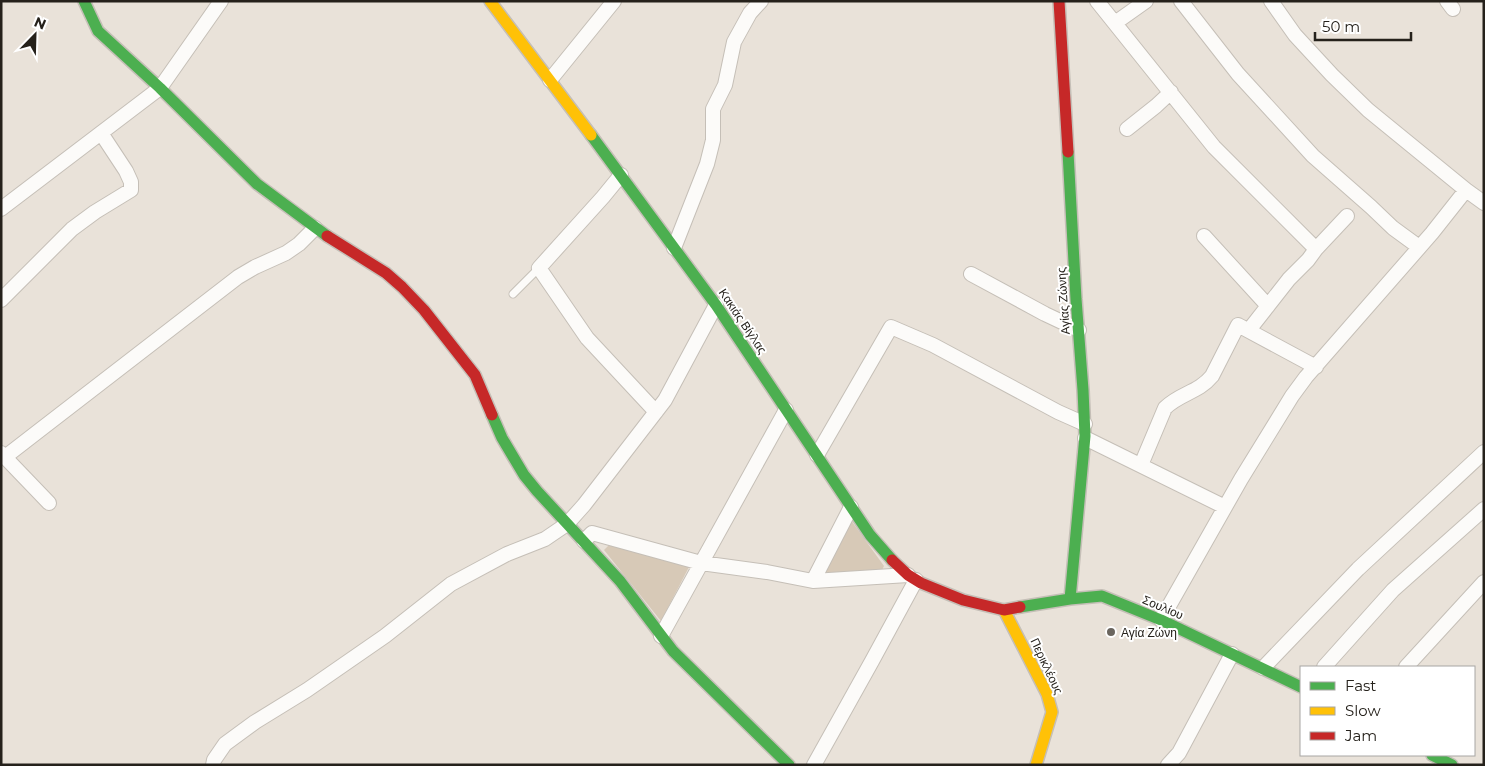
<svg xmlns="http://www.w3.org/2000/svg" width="1485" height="766" viewBox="0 0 1485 766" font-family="Montserrat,sans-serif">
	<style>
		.park { fill: #d7c9b7 }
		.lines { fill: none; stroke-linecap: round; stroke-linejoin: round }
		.lane-casing { stroke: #c5bfb7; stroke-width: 9 }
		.street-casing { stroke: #c5bfb7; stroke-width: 16 }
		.fast-casing { stroke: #c5bfb7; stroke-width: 14 }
		.slow-casing { stroke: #c5bfb7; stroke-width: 14 }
		.jam-casing { stroke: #c5bfb7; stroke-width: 14 }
		.lane { stroke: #fcfbf9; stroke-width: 7 }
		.street { stroke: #fcfbf9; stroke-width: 14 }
		.fast { stroke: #4caf50; stroke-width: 11 }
		.slow { stroke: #ffc107; stroke-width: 11 }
		.jam { stroke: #c62828; stroke-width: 11 }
		.poi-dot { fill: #6a655e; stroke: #fff; stroke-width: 2 }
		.labels { text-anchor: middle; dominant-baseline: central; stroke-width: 4; stroke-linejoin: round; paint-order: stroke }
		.street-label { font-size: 12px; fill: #25211b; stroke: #fff }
		.poi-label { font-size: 12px; fill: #25211b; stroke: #fff; text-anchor: start }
	</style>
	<rect width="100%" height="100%" fill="#e9e2d9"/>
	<path class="park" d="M 850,519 L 884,566 L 881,572 L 821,574 Z
		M 611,543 L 690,565 L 661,621 L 604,550 Z"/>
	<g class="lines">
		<defs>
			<path id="lane" d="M 513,294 L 539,268"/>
			<path id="street" d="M 1097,1 L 1214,147 L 1316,249
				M 1181,1 L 1238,74 L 1313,156 L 1371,207 L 1393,228 L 1419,247
				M 1271,1 L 1295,35 L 1332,75 L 1368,110 L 1466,190 L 1484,203
				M 1447,1 L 1453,9
				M 1115,23 L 1146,1
				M 550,80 L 614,1
				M 1127,129 L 1156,106 L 1171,92
				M 621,175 L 603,197 L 539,268 L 587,338 L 656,412
				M 1,209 L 160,88 L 221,1
				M 1204,236 L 1268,306
				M 674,248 L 707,164 L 713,140 L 713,109 L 725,85 L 734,42 L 750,13 L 761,1
				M 971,274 L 1045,314 L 1079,330
				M 1,300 L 72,229 L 95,212 L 131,190 L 131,182 L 126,171 L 101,133
				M 1249,330 L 1289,279 L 1308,260 L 1316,249 L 1347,216
				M 1085,438 L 1225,507
				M 1,453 L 49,503
				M 817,455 L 891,327 L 933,345 L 1058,412 L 1085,424
				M 5,457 L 36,433 L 238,277 L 255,267 L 286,253 L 299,244 L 315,228
				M 1141,465 L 1165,408 C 1180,393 1198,393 1212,376 L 1238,325 L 1316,367
				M 584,541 L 592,533 L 701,563 L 767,572 L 813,581 L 908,575
				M 813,581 L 851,507
				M 1161,620 L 1241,479 L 1292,396 L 1306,377 L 1432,233 L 1466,190
				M 661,636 L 786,410
				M 1324,667 L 1393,590 L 1484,509
				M 1406,667 L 1484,582
				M 1263,668 L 1358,569 L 1484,452
				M 213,765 L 214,760 L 225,744 L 255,722 L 307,690 L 385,636 L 451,584 L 507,554 L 545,539 L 567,524 L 584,505 L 665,400 L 716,305
				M 814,765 L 872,661 L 916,580
				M 1168,765 L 1179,753 L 1232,654"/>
			<path id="fast" d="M 84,1 L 98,31 L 160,88 L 257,184 L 327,236
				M 591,135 L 716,305 L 870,535 L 892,560
				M 1068,152 L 1076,299 L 1083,390 L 1085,436 L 1070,599
				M 492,415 L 502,438 L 524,475 L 537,491 L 620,581 L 673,651 L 789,765
				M 1020,607 L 1070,599 L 1102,596 L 1161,620 L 1301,687
				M 1432,755 L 1452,765"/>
			<path id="slow" d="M 490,1 L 591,135
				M 1004,610 L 1047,694 L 1052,712 L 1036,765"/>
			<path id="jam" d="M 1059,1 L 1068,152
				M 327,236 L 386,273 L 402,287 L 424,310 L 475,375 L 492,415
				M 892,560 L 908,575 L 921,583 L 963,600 L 1004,610 L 1020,607"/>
		</defs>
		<use href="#lane" class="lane-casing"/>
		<use href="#street" class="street-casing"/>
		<use href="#fast" class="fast-casing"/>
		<use href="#slow" class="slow-casing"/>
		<use href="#jam" class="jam-casing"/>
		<use href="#lane" class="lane"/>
		<use href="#street" class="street"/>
		<use href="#fast" class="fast"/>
		<use href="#slow" class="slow"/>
		<use href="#jam" class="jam"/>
	</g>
	<circle class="poi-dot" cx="1111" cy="632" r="5"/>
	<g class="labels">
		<g class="street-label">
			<text transform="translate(1063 301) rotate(-94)">Αγίας Ζώνης</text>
			<text transform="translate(743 321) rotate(56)">Κακιάς Βίγλας</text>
			<text transform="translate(1163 607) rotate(23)">Σουλίου</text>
			<text transform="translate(1047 666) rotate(65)">Περικλέους</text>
		</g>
		<g class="poi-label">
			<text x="1121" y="632">Αγία Ζώνη</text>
		</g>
	</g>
	<rect width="1485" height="766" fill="none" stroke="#25211b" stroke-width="5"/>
	<rect x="1300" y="666" width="175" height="90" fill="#ffffff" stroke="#a8a6a4"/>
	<rect x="1310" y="682" width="25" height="8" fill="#4caf50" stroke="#a8a6a4"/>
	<text x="1345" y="691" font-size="15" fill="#25211b">Fast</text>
	<rect x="1310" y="707" width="25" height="8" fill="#ffc107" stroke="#a8a6a4"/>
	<text x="1345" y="716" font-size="15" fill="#25211b">Slow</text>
	<rect x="1310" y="732" width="25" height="8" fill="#c62828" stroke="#a8a6a4"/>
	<text x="1345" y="741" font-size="15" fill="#25211b">Jam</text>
	<g transform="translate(35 35) rotate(23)" stroke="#ffffff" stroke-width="4" paint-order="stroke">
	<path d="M0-4L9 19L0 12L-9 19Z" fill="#25211b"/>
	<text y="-8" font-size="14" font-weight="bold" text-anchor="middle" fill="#25211b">N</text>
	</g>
	<path d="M1315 32v8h96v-8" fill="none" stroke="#25211b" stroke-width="2.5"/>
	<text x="1322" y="32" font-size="15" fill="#25211b" stroke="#ffffff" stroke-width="4" paint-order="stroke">50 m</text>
</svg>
